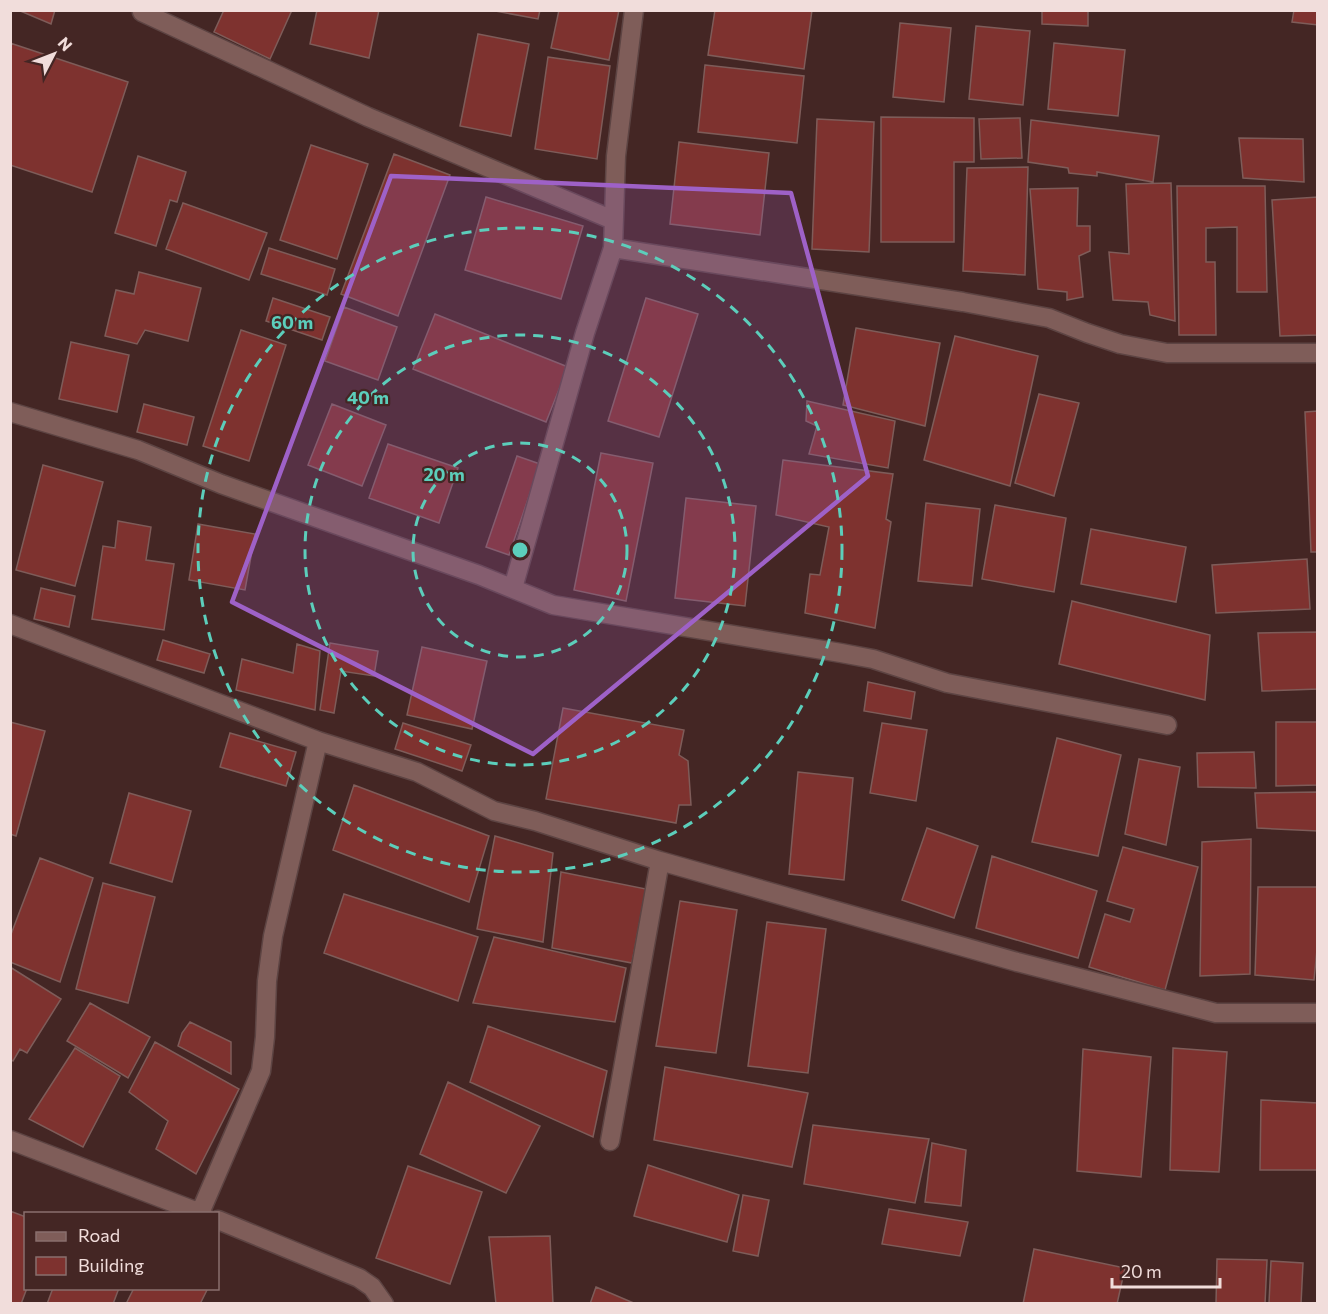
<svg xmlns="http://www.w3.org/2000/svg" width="1328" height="1314" viewBox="0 0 1328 1314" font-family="Commissioner,sans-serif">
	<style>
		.building { fill: #7e322f; stroke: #7e5c59; stroke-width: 1.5 }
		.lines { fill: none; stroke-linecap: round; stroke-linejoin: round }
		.street-casing { stroke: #5d4443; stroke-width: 21 }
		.street { stroke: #7f5d59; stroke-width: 18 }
		.marked { fill: #9e61c7; fill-opacity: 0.2; stroke: #9e61c7; stroke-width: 4.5; stroke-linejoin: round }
		.ring { fill: none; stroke: #5ccebb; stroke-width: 3; stroke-dasharray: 10 8 }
		.centre { fill: #5ccebb; stroke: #442624; stroke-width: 3 }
		.ring-label { font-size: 18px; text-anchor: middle; font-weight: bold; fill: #5ccebb; stroke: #442624; stroke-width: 4.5; stroke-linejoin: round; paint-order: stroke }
	</style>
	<rect width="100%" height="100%" fill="#442624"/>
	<path class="building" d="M 18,10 L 55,10 L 51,24 Z
		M 224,10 L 292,10 L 270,59 L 214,32 Z
		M 317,10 L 379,10 L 369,58 L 310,44 Z
		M 490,10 L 540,10 L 538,19 Z
		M 559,10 L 619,10 L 609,60 L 551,48 Z
		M 715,10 L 812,10 L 804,69 L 708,55 Z
		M 1042,10 L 1088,10 L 1088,26 L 1042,24 Z
		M 1294,10 L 1318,10 L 1318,25 L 1292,22 Z
		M 900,23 L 951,28 L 944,102 L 893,97 Z
		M 976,26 L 1030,31 L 1023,105 L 969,99 Z
		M 478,34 L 529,44 L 511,136 L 460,126 Z
		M 10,43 L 128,82 L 92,192 L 10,165 Z
		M 1054,43 L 1125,50 L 1118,116 L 1048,109 Z
		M 548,57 L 610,66 L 597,159 L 535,149 Z
		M 705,65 L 804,76 L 797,143 L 698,132 Z
		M 881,117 L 974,118 L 974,162 L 954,162 L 954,242 L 881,242 Z
		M 1020,118 L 1022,158 L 981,159 L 979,119 Z
		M 817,119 L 874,122 L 869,252 L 812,249 Z
		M 1031,120 L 1159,136 L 1153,182 L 1097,172 L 1097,176 L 1069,173 L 1068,168 L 1028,162 Z
		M 1239,138 L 1303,139 L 1304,182 L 1243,178 Z
		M 679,142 L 769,153 L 760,235 L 670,224 Z
		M 311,145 L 368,164 L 337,259 L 280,240 Z
		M 394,154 L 450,175 L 398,316 L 341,294 Z
		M 138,156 L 186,172 L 177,202 L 170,200 L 156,246 L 115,233 Z
		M 1028,167 L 1025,275 L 963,271 L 967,168 Z
		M 1171,183 L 1175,321 L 1150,315 L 1148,302 L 1113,300 L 1109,252 L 1129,254 L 1126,184 Z
		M 1177,186 L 1265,186 L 1267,292 L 1237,292 L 1237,227 L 1206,228 L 1206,262 L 1215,262 L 1216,335 L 1179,335 Z
		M 1078,188 L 1077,226 L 1090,226 L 1090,251 L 1079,256 L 1083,297 L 1067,300 L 1067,292 L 1038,289 L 1030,189 Z
		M 486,197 L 583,226 L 561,299 L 465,270 Z
		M 1318,197 L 1318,335 L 1280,336 L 1272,200 Z
		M 183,203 L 267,233 L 249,280 L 166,249 Z
		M 269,248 L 335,269 L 327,295 L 261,274 Z
		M 139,272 L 201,288 L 188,341 L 145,330 L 137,344 L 105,336 L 116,290 L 134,294 Z
		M 273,298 L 330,317 L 322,340 L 266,321 Z
		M 646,298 L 698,314 L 659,437 L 608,421 Z
		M 344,307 L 397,327 L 378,380 L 325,361 Z
		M 435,314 L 568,367 L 546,422 L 413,369 Z
		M 856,328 L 940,343 L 925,426 L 843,405 Z
		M 241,330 L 286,345 L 249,461 L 203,446 Z
		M 955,336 L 1038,356 L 1010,486 L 924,460 Z
		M 71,342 L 129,355 L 117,412 L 59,399 Z
		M 1039,394 L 1079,403 L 1054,496 L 1015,483 Z
		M 807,401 L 895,421 L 888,468 L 809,454 L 817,426 L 806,421 Z
		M 144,404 L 194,417 L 187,445 L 137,432 Z
		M 332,404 L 386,425 L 362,486 L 308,465 Z
		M 1318,411 L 1318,552 L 1311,552 L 1305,412 Z
		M 388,444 L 458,468 L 439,523 L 369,498 Z
		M 601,453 L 653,463 L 626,601 L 574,590 Z
		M 517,456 L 540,464 L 509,555 L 486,547 Z
		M 783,460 L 893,474 L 886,519 L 891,522 L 875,628 L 805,613 L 810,574 L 820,575 L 829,527 L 776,515 Z
		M 43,465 L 103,482 L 75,586 L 16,570 Z
		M 686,498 L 756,506 L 745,606 L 675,598 Z
		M 926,503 L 980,509 L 972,586 L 918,581 Z
		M 995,505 L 1066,518 L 1054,592 L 982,579 Z
		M 118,521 L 151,527 L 146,560 L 174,564 L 164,630 L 92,619 L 103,546 L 115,548 Z
		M 198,524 L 255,534 L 245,590 L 189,580 Z
		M 1091,529 L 1186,547 L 1176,602 L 1081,584 Z
		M 1307,559 L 1310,609 L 1216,613 L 1212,565 Z
		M 41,588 L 75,596 L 69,627 L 34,619 Z
		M 1072,601 L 1210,635 L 1205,700 L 1059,664 Z
		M 1318,632 L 1318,689 L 1262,691 L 1258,633 Z
		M 163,640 L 210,654 L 204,673 L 157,660 Z
		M 330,643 L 378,651 L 374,676 L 341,671 L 334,713 L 320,710 Z
		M 297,644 L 320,651 L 315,710 L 236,690 L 242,659 L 293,673 Z
		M 422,647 L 487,661 L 472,729 L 407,715 Z
		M 868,682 L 915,692 L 911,719 L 864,711 Z
		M 563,708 L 684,730 L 679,755 L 688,761 L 691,805 L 679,805 L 676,823 L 546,799 Z
		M 10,722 L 45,731 L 16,836 L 10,834 Z
		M 1276,722 L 1318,722 L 1318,785 L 1276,786 Z
		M 403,723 L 471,745 L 462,771 L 395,749 Z
		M 882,723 L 927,730 L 916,801 L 870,793 Z
		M 230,733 L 296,752 L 286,786 L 220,767 Z
		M 1057,738 L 1121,755 L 1098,856 L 1032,842 Z
		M 1254,752 L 1256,788 L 1198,787 L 1197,753 Z
		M 1139,759 L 1180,767 L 1166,845 L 1125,834 Z
		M 798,772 L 853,778 L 844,880 L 789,874 Z
		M 354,785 L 489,836 L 469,902 L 333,850 Z
		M 1318,792 L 1318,831 L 1257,828 L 1255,793 Z
		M 129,793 L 191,811 L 172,882 L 110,863 Z
		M 927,828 L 978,846 L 954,918 L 902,900 Z
		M 495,836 L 553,853 L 543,942 L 477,929 Z
		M 1251,839 L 1250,974 L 1200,976 L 1202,842 Z
		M 1123,847 L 1198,867 L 1165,990 L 1089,967 L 1105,914 L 1130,922 L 1134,909 L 1107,901 Z
		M 992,856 L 1097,891 L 1078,958 L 976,928 Z
		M 40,858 L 93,878 L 60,982 L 10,962 L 10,937 Z
		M 561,872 L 646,889 L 632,963 L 552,948 Z
		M 103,883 L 155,897 L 128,1003 L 76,989 Z
		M 1258,887 L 1318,887 L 1318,939 L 1314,980 L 1255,975 Z
		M 344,894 L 478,937 L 458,1001 L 324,953 Z
		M 680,901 L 737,910 L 716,1053 L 656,1046 Z
		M 767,922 L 826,929 L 808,1073 L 748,1066 Z
		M 494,937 L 626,968 L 615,1022 L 473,1003 Z
		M 10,967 L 61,999 L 27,1053 L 20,1049 L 13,1061 L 10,1059 Z
		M 90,1003 L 150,1037 L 128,1078 L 67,1041 Z
		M 190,1022 L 231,1042 L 231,1074 L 178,1046 L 182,1033 Z
		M 488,1026 L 607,1071 L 593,1137 L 470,1082 Z
		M 155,1042 L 239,1089 L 196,1174 L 156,1149 L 168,1121 L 129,1092 Z
		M 75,1048 L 120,1076 L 83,1147 L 29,1119 Z
		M 1173,1048 L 1227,1052 L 1219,1172 L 1170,1170 Z
		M 1083,1049 L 1151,1057 L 1141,1177 L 1077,1171 Z
		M 665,1067 L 808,1093 L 792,1167 L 654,1140 Z
		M 448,1082 L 540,1126 L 506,1193 L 420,1154 Z
		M 1261,1100 L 1318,1103 L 1318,1170 L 1260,1170 Z
		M 813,1125 L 929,1139 L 915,1203 L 804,1184 Z
		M 932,1143 L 966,1150 L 961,1206 L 925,1202 Z
		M 648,1165 L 739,1195 L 727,1242 L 634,1216 Z
		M 408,1166 L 482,1192 L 450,1284 L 376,1258 Z
		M 743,1195 L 769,1200 L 758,1256 L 733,1251 Z
		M 889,1209 L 968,1222 L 960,1256 L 882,1244 Z
		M 10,1211 L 26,1217 L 26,1288 L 27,1288 L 21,1304 L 10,1304 Z
		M 550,1236 L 553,1304 L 496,1304 L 489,1237 Z
		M 1034,1249 L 1125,1268 L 1117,1304 L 1023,1304 Z
		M 1217,1259 L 1267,1260 L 1265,1304 L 1216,1304 Z
		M 1271,1261 L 1303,1263 L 1301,1304 L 1269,1303 Z
		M 596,1287 L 636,1304 L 590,1304 Z
		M 53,1288 L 119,1288 L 113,1304 L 47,1304 Z
		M 134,1288 L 208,1288 L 200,1304 L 126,1304 Z"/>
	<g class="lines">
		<defs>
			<path id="street" d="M 142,12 L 368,117 L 613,220
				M 613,248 L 963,302 L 1049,318 L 1087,333 L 1120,344 L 1167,353 L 1318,353
				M 10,412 L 138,450 L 221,484 L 479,575 L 553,605 L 841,653 L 873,659 L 947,683 L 1167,725
				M 513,588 L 585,333 L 613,248 L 616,156 L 634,10
				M 10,624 L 318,741 L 417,772 L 494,811 L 535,821 L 660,861 L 1017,962 L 1216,1013 L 1318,1013
				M 10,1140 L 203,1214
				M 610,1141 L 660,861
				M 200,1213 L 261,1071 L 265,1037 L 267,981 L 273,936 L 318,741
				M 218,1220 L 359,1278 L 372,1287 L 384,1304"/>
		</defs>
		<use href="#street" class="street-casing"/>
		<use href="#street" class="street"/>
	</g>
	<path class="marked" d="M 391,176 L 791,193 L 868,476 L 533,754 L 232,602 Z"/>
	<g class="ring">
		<circle cx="520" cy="550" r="107"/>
		<circle cx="520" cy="550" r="215"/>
		<circle cx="520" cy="550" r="322"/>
	</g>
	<circle cx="520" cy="550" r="9" class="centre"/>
	<g class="ring-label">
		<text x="292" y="329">60 m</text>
		<text x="368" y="404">40 m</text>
		<text x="444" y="481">20 m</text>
	</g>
	<rect width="1328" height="1314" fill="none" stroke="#f1dddb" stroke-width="24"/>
	<rect x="24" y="1212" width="195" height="78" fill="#442624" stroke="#896f6d" stroke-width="1.5"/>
	<rect x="36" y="1232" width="30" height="9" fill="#7f5d59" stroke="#896f6d" stroke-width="1.5"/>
	<text x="78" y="1242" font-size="18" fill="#f1dddb">Road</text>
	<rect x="36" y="1257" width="30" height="18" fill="#7e322f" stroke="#896f6d" stroke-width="1.5"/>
	<text x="78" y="1272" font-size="18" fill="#f1dddb">Building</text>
	<g transform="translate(54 54) rotate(48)" stroke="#442624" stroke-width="4.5" paint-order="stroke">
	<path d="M0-4.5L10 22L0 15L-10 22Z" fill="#f1dddb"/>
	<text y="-9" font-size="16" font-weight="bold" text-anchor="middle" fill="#f1dddb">N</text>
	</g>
	<path d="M1112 1278v9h108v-9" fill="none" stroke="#f1dddb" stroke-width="3"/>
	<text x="1121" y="1278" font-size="18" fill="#f1dddb" stroke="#442624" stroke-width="4.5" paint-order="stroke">20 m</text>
</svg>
